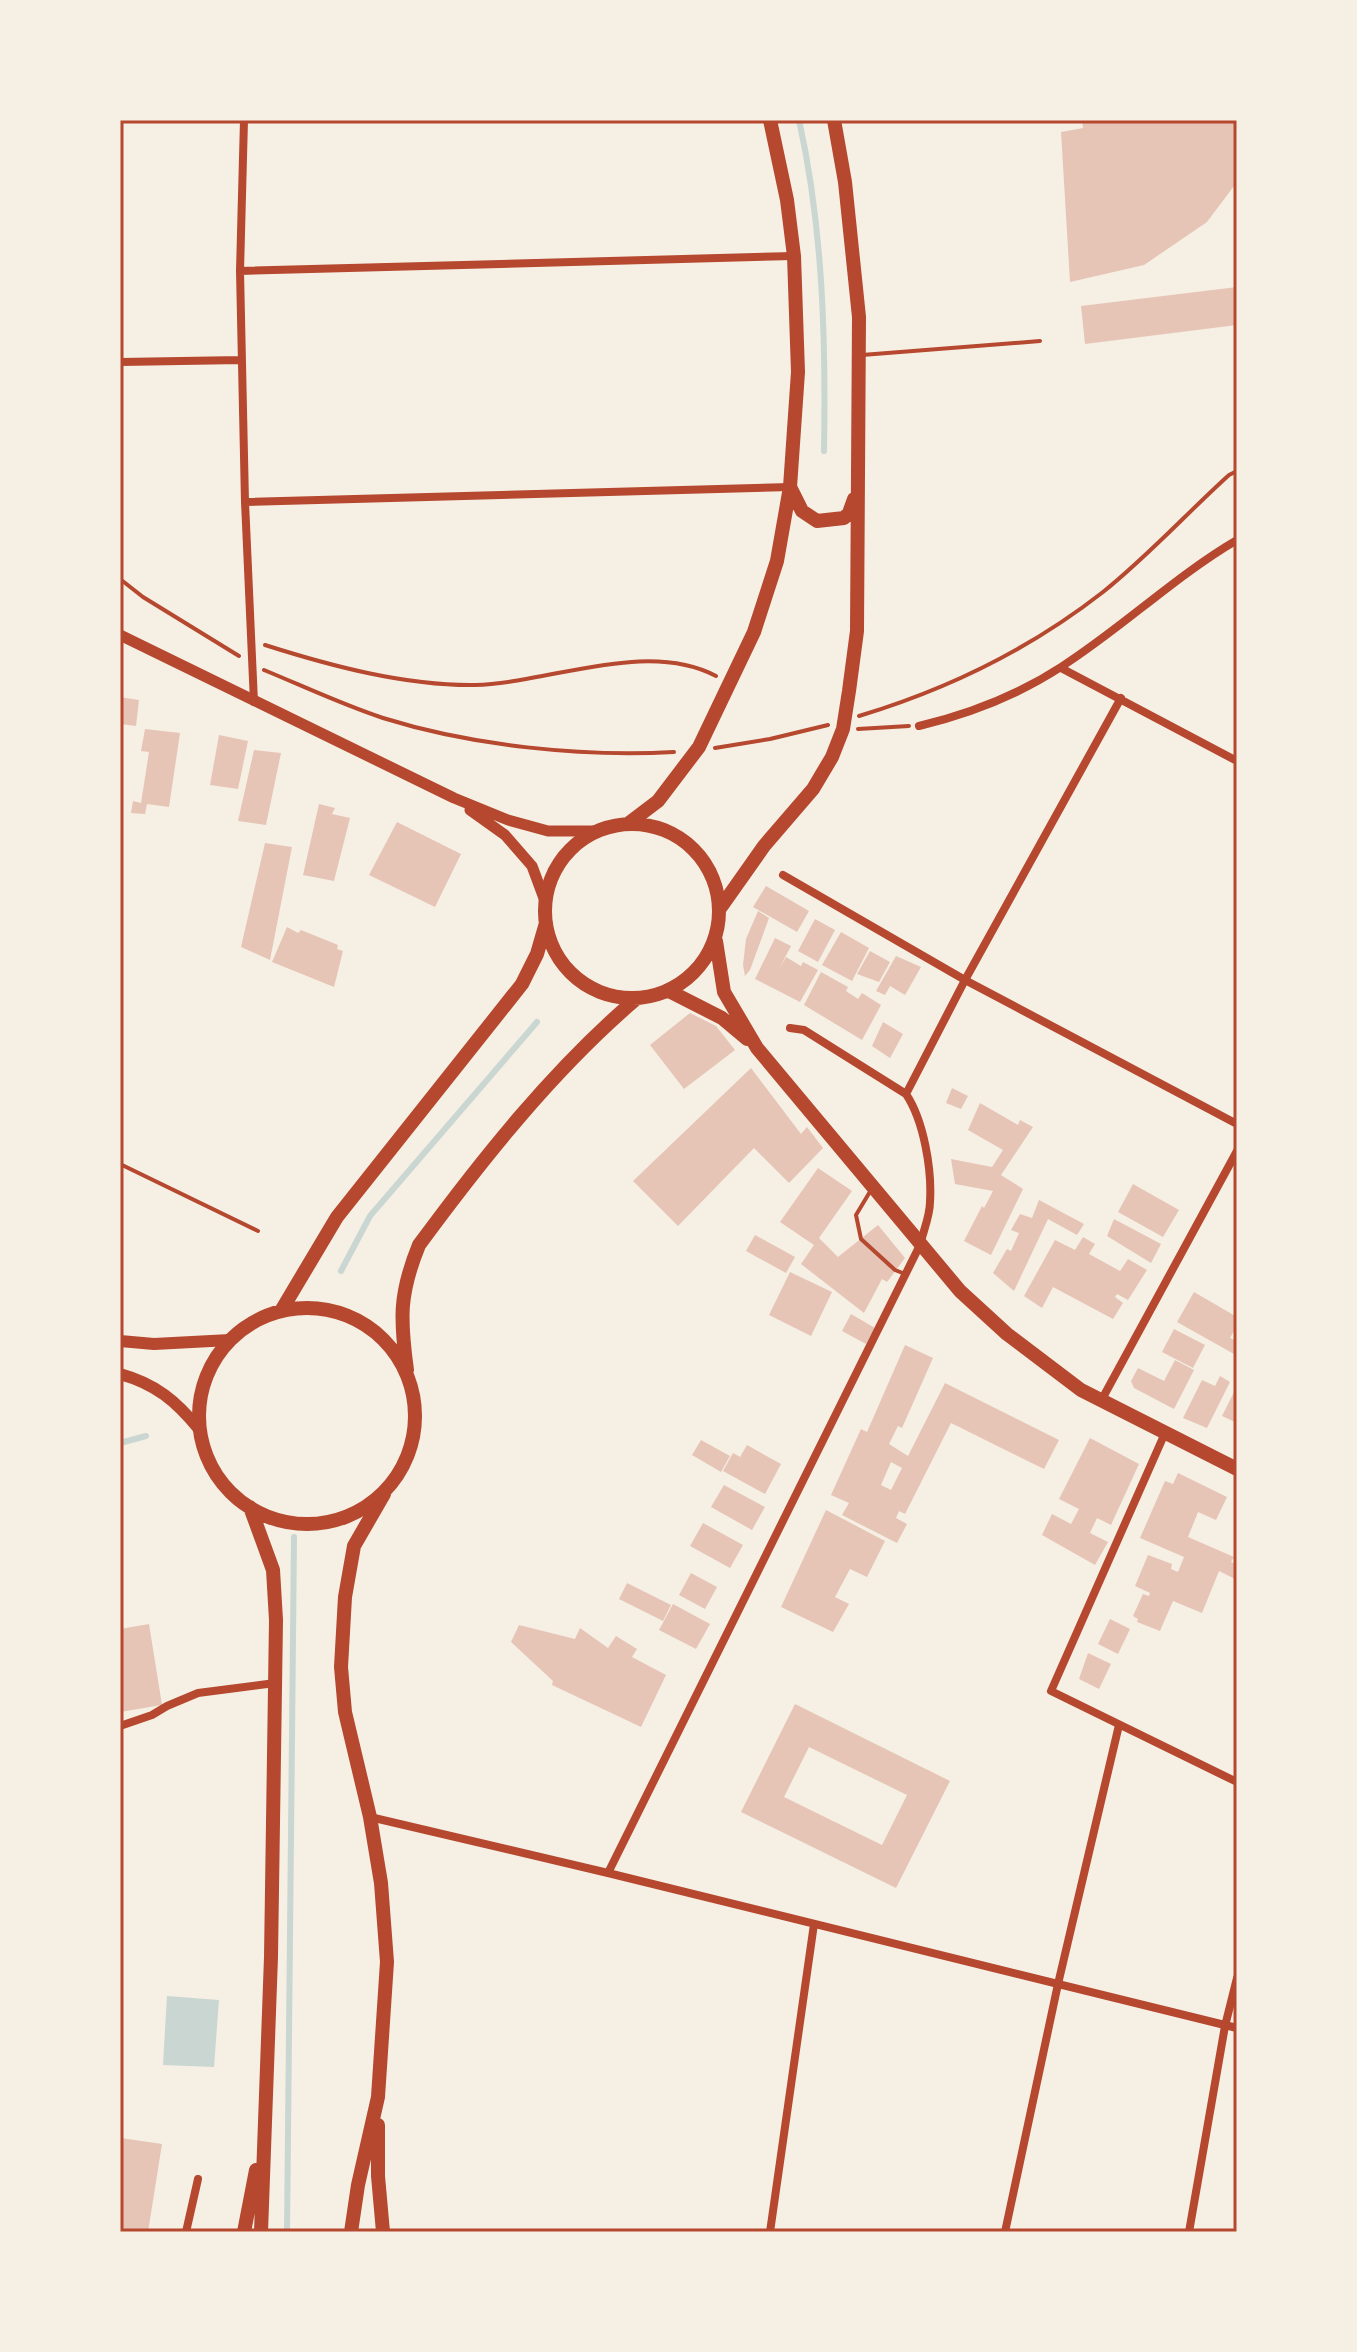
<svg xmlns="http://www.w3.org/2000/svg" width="1357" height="2352" viewBox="0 0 1357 2352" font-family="'IBM Plex Sans',sans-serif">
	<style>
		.water { fill: #c9d6d2 }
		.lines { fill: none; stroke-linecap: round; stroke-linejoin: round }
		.stream { stroke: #c9d6d2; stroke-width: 6 }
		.building { fill: #e6c5b7; fill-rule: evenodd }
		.path { stroke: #b5482f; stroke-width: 4 }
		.service { stroke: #b5482f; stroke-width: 4 }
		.minor { stroke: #b5482f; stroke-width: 8 }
		.tertiary { stroke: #b5482f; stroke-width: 11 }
		.secondary { stroke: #b5482f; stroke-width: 12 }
		.primary { stroke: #b5482f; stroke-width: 14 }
		.neatline { fill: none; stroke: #b5482f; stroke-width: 3 }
	</style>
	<rect width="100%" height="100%" fill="#f6efe4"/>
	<path class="water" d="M 167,1996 L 219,2000 L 214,2067 L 163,2065 Z"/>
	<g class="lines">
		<path class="stream" d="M 799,120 C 823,228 826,341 824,451
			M 341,1271 L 370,1216 L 537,1022
			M 120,1443 L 146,1436
			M 287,2232 L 294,1537"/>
	</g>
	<path class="building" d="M 1082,120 L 1237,120 L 1237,182 L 1207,222 L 1144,265 L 1070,282 L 1061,132 L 1083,128 Z
		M 1237,287 L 1237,325 L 1085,344 L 1081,306 Z
		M 120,697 L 139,700 L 136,726 L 120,724 Z
		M 145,729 L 180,733 L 169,807 L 147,804 L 145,814 L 131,813 L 133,801 L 141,803 L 149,752 L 141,751 Z
		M 219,735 L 248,741 L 238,789 L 210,785 Z
		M 254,750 L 281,753 L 266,825 L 238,821 Z
		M 319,804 L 335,808 L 332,814 L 350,818 L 334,881 L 303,875 Z
		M 397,822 L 461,854 L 435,907 L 369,875 Z
		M 265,843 L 292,847 L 270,960 L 241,947 Z
		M 766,886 L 809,911 L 797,932 L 753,907 Z
		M 758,911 L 769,918 L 750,970 L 745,976 L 743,965 L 746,939 Z
		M 815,919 L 835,930 L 818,962 L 798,951 Z
		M 287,927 L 298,933 L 301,930 L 338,945 L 337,949 L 343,951 L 334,987 L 272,962 Z
		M 841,932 L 869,948 L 852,981 L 822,965 Z
		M 775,938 L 791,946 L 779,969 L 786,957 L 801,966 L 803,962 L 818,970 L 800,1002 L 755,979 Z
		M 870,951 L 890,962 L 879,982 L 857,974 Z
		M 896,956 L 921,967 L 905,995 L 890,986 L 885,995 L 876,991 Z
		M 821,972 L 848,987 L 846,991 L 858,999 L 862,993 L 881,1005 L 862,1040 L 804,1005 Z
		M 690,1013 L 716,1026 L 735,1050 L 684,1089 L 650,1045 Z
		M 883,1022 L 903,1034 L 890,1058 L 872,1046 Z
		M 751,1068 L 801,1134 L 807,1127 L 823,1148 L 789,1183 L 754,1148 L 678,1226 L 633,1181 Z
		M 952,1088 L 968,1096 L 961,1109 L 946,1103 Z
		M 980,1103 L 1018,1125 L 1020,1120 L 1033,1127 L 1001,1175 L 1023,1189 L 991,1255 L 964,1241 L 982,1206 L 984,1208 L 993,1191 L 955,1184 L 951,1159 L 992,1167 L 1003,1150 L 968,1130 Z
		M 818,1168 L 852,1191 L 819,1238 L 838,1257 L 878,1225 L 905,1258 L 887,1282 L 882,1279 L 864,1313 L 801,1264 L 814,1245 L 780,1222 Z
		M 1133,1184 L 1179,1210 L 1163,1237 L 1118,1212 Z
		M 1039,1200 L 1084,1224 L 1077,1235 L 1048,1219 L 1014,1291 L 993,1273 L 1007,1249 L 1011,1251 L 1019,1233 L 1011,1230 L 1020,1214 L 1032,1218 Z
		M 1114,1219 L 1161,1244 L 1151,1263 L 1107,1236 Z
		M 755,1235 L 795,1257 L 786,1273 L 746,1251 Z
		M 1083,1237 L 1095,1244 L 1089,1254 L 1120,1271 L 1128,1259 L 1147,1270 L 1128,1300 L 1117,1294 L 1115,1297 L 1123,1303 L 1113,1319 L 1053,1287 L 1042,1308 L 1024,1296 L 1055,1240 L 1075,1250 Z
		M 790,1272 L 832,1292 L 811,1336 L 769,1315 Z
		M 1194,1292 L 1237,1317 L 1237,1326 L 1230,1338 L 1237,1341 L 1234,1354 L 1177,1322 Z
		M 851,1314 L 875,1328 L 866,1344 L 842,1331 Z
		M 1174,1329 L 1205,1345 L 1193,1368 L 1162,1352 Z
		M 905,1345 L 933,1358 L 902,1428 L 898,1426 L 889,1444 L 908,1456 L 945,1383 L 1059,1440 L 1044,1469 L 951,1423 L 905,1514 L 899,1511 L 896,1518 L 907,1524 L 897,1543 L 842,1515 L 849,1503 L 831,1495 L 861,1429 L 867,1432 ZM 891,1462 L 902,1468 L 891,1490 L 881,1485 Z
		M 1175,1360 L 1194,1370 L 1174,1409 L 1134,1388 L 1131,1381 L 1138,1368 L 1164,1381 Z
		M 1220,1376 L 1230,1382 L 1207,1428 L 1183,1418 L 1202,1380 L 1215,1386 Z
		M 1237,1386 L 1237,1423 L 1222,1416 Z
		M 1090,1438 L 1139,1464 L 1111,1525 L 1097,1518 L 1090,1533 L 1108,1542 L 1095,1565 L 1042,1535 L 1052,1514 L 1071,1524 L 1079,1509 L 1059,1499 Z
		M 701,1440 L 730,1456 L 721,1472 L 692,1455 Z
		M 747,1445 L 781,1464 L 765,1494 L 723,1471 L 733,1453 L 740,1457 Z
		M 1178,1473 L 1227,1497 L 1216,1520 L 1198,1512 L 1188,1537 L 1234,1557 L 1231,1562 L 1237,1565 L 1237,1580 L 1219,1571 L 1202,1613 L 1173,1601 L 1160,1631 L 1137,1622 L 1138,1619 L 1133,1616 L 1143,1594 L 1149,1596 L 1150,1593 L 1135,1586 L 1148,1555 L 1172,1564 L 1171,1569 L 1178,1572 L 1184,1557 L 1140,1538 L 1165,1481 L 1173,1484 Z
		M 724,1485 L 765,1507 L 752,1530 L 711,1507 Z
		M 826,1510 L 885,1541 L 867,1577 L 850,1569 L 835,1597 L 849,1604 L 833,1632 L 781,1607 Z
		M 703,1523 L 743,1545 L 730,1568 L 690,1546 Z
		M 691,1573 L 717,1587 L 705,1609 L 679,1595 Z
		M 627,1583 L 671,1605 L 663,1621 L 619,1599 Z
		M 673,1604 L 710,1624 L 696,1649 L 659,1630 Z
		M 1110,1619 L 1130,1629 L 1118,1654 L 1098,1644 Z
		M 149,1624 L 162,1705 L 120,1712 L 120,1629 Z
		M 519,1625 L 575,1639 L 580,1628 L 608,1648 L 616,1636 L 637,1649 L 632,1657 L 666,1675 L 641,1727 L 552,1685 L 553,1681 L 511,1642 Z
		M 1088,1653 L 1111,1664 L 1099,1689 L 1079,1679 Z
		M 795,1704 L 950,1781 L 896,1888 L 741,1812 ZM 809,1747 L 907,1795 L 882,1845 L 784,1797 Z
		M 121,2138 L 162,2144 L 148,2232 L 120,2232 Z"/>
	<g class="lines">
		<path class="path" d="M 120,579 L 143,597 L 239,656
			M 265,645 C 331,666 406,686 475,685 C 550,683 646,639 716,676
			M 264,670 C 303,686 343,705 383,718 C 473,746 581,757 674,752
			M 859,716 C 949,689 1030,649 1103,592 C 1148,556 1187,513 1229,475 L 1237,471
			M 858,729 L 909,726
			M 715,748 L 770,739 L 828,725"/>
		<path class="service" d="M 862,355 L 1040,341
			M 120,1164 L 258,1231
			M 871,1190 L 856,1215 L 861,1239 L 895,1270 L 905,1274"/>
		<path class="minor" d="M 244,120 L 240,271 L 245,502 L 254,702
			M 240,271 L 794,256
			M 120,362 L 242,360
			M 245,502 L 790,487
			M 1061,668 L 1237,761
			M 919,726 C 969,714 1018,695 1061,667 C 1122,628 1174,577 1237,540
			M 783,875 L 965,980 L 1237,1124
			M 906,1094 L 965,980 L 1121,698
			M 1101,1401 L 1237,1151
			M 1165,1433 L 1051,1691 L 1237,1782
			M 120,1726 L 152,1715 L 167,1706 L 198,1693 L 275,1683
			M 370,1817 L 608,1873 L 1237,2028
			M 608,1873 L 920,1245 C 923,1232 930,1216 930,1202 C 932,1170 924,1121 906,1094 L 804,1030 L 790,1028
			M 186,2232 L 198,2179
			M 770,2232 L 814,1924
			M 1005,2232 L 1058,1984 L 1119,1725
			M 1189,2232 L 1225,2026 L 1237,1978"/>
		<path class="tertiary" d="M 120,635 L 454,798 L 508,820 L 548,831 L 596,831
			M 470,810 L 505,835 L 532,866 L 545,901"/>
		<path class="secondary" d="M 120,1341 L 154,1344 L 230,1340
			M 120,1374 C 156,1384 176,1401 199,1429"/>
		<path class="primary" d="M 790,487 L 802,511 L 817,521 L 844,518 L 849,513 L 854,499
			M 629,823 L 658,801 L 699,747 L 754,632 L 777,561 L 790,487 L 798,372 L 794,256 L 787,200 L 770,120
			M545 911a87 87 0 1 1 174 0a87 87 0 1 1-174 0Z
			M 721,907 L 764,846 L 813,789 L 832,757 L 843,729 L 849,691 L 857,631 L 859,317 L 845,182 L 834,120
			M 716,941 L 724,992 L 757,1048 L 960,1291 L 1007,1334 L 1081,1390 L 1237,1469
			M 669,991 L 722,1018 L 747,1039
			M199 1416a108 108 0 1 1 216 0a108 108 0 1 1-216 0Z
			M 281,1311 L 337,1217 L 522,984 L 537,954 L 546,923
			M 407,1370 C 400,1319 399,1294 419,1245 C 483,1158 554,1069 636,999
			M 250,1507 L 273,1570 L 276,1620 L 271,1957 L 261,2232
			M 378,2125 L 378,2176 L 383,2232
			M 244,2232 L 256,2170
			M 351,2232 L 358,2185 L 378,2097 L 387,1962 L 381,1883 L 370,1817 L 345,1712 L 341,1667 L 345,1597 L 354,1546 L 384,1494"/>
	</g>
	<rect width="1357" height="2352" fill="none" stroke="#f6efe4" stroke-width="244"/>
	<rect x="122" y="122" width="1113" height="2108" class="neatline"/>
</svg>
